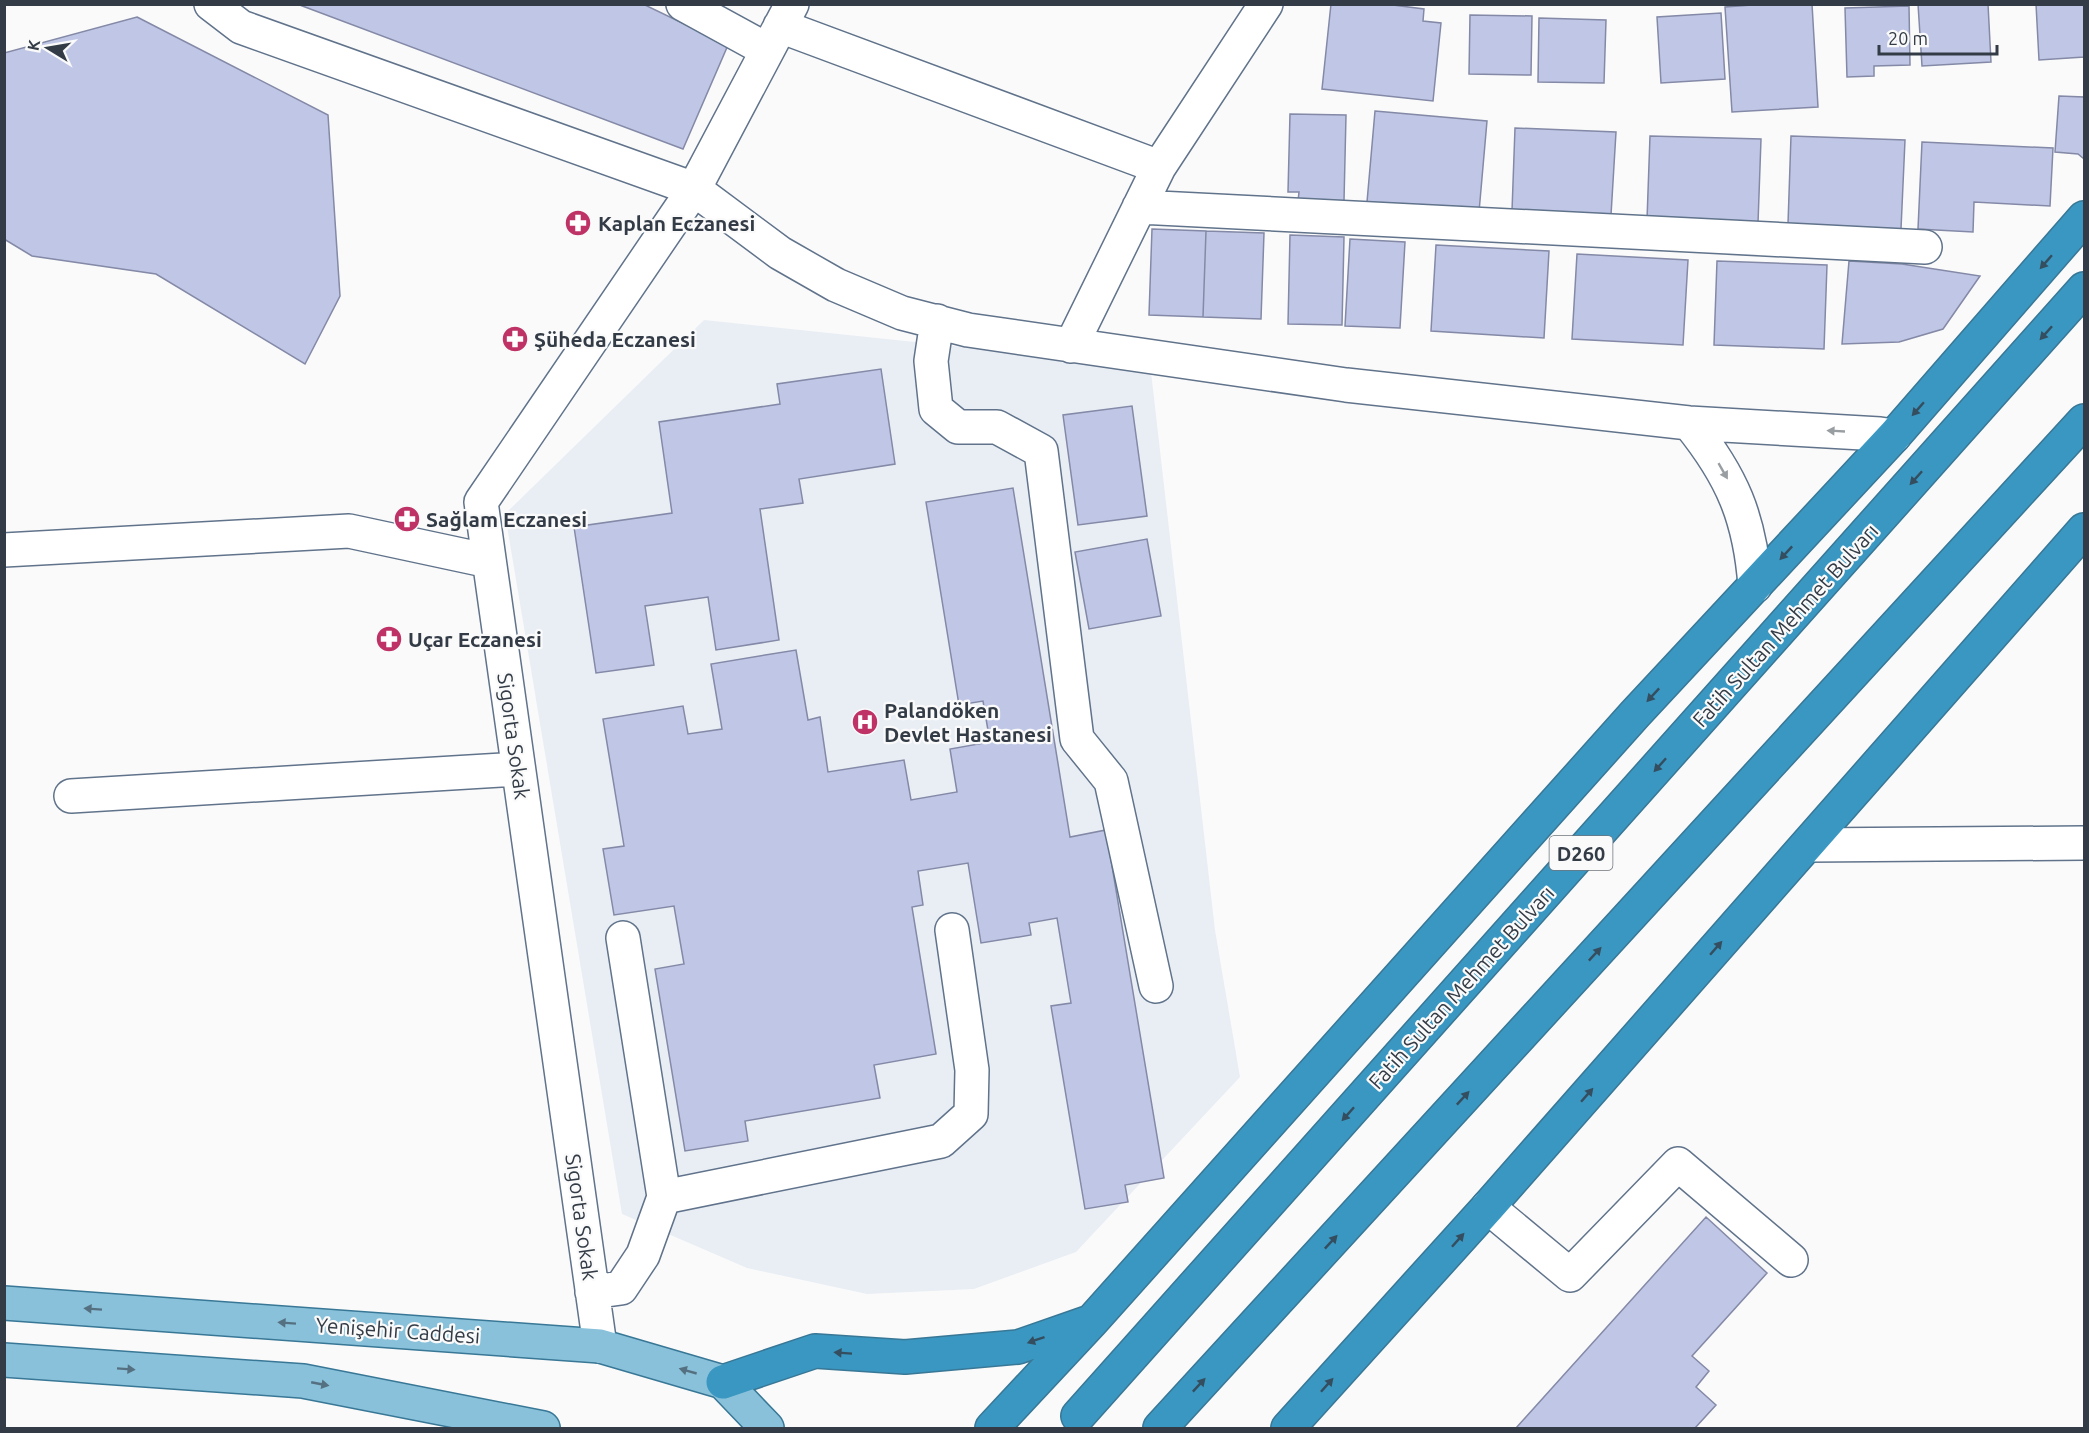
<svg xmlns="http://www.w3.org/2000/svg" width="2089" height="1433" viewBox="0 0 2089 1433" font-family="Ubuntu,sans-serif">
	<style>
		.built { fill: #e9eef5 }
		.building { fill: #c0c7e6; stroke: #8389a6; stroke-width: 1.5 }
		.lines { fill: none; stroke-linecap: round; stroke-linejoin: round }
		.minor-casing { stroke: #60738b; stroke-width: 36 }
		.major-casing { stroke: #387796; stroke-width: 36 }
		.highway-casing { stroke: #387796; stroke-width: 36 }
		.minor { stroke: #fff; stroke-width: 33 }
		.major { stroke: #89c1da; stroke-width: 33 }
		.highway { stroke: #3a97c1; stroke-width: 33 }
		.oneway { fill: #344e5f }
		.oneway2 { fill: #999ea2 }
		.oneway3 { fill: #557181 }
		.labels { text-anchor: middle; dominant-baseline: central; stroke-width: 4.5; stroke-linejoin: round; paint-order: stroke }
		.shield { fill: #fafafa; stroke: #6f757c; stroke-width: 1.5 }
		.shield-label { font-size: 20px; font-weight: bold; fill: #333c46 }
		.poi-label { font-size: 21px; font-weight: bold; fill: #333c46; stroke: #fafafa; text-anchor: start }
		.street-label { font-size: 21px; fill: #333c46; stroke: #fafafa }
	</style>
	<rect width="100%" height="100%" fill="#fafafa"/>
	<path class="built" d="M 704,320 L 1029,354 L 1150,363 L 1215,930 L 1240,1077 L 1076,1252 L 974,1289 L 867,1294 L 747,1268 L 622,1214 L 505,514 Z"/>
	<path class="building" d="M 297,4 L 643,4 L 728,45 L 683,149 Z
		M 1331,4 L 1385,4 L 1424,9 L 1423,21 L 1441,23 L 1433,101 L 1322,89 Z
		M 1766,4 L 1812,4 L 1818,107 L 1732,112 L 1725,7 Z
		M 1918,4 L 1988,4 L 1991,62 L 1922,66 Z
		M 2036,4 L 2084,4 L 2084,57 L 2039,60 Z
		M 1909,6 L 1910,65 L 1874,66 L 1874,76 L 1847,77 L 1845,8 Z
		M 1721,13 L 1725,79 L 1661,83 L 1657,17 Z
		M 1470,15 L 1532,16 L 1531,75 L 1469,74 Z
		M 137,17 L 328,115 L 340,296 L 305,364 L 156,274 L 32,256 L 4,239 L 4,53 Z
		M 1539,18 L 1606,20 L 1604,83 L 1538,82 Z
		M 2059,96 L 2084,97 L 2084,159 L 2078,154 L 2055,152 Z
		M 1375,111 L 1487,121 L 1479,212 L 1367,202 Z
		M 1290,114 L 1346,115 L 1344,201 L 1298,201 L 1299,192 L 1288,192 Z
		M 1515,128 L 1616,132 L 1611,215 L 1512,211 Z
		M 1650,136 L 1761,139 L 1758,223 L 1647,220 Z
		M 1791,136 L 1905,140 L 1901,229 L 1788,224 Z
		M 1922,142 L 2053,148 L 2050,206 L 1974,202 L 1973,232 L 1918,229 Z
		M 1152,229 L 1206,231 L 1203,317 L 1149,315 Z
		M 1206,231 L 1264,233 L 1261,319 L 1203,317 Z
		M 1290,235 L 1344,237 L 1342,325 L 1288,324 Z
		M 1350,239 L 1405,242 L 1400,328 L 1345,326 Z
		M 1436,245 L 1549,251 L 1544,338 L 1431,331 Z
		M 1577,254 L 1688,260 L 1683,345 L 1572,339 Z
		M 1717,261 L 1827,265 L 1824,349 L 1714,345 Z
		M 1849,261 L 1902,264 L 1980,276 L 1943,329 L 1899,342 L 1842,344 Z
		M 881,369 L 895,464 L 799,479 L 803,503 L 760,509 L 779,640 L 716,650 L 708,597 L 645,606 L 654,665 L 596,673 L 574,527 L 672,513 L 659,422 L 780,404 L 777,384 Z
		M 1132,406 L 1147,516 L 1078,525 L 1063,415 Z
		M 1013,488 L 1070,837 L 1106,830 L 1164,1178 L 1125,1185 L 1128,1202 L 1085,1209 L 1051,1006 L 1071,1003 L 1057,918 L 1029,923 L 1031,935 L 981,943 L 968,863 L 918,871 L 923,905 L 912,907 L 936,1054 L 874,1065 L 880,1098 L 745,1121 L 748,1141 L 685,1151 L 655,969 L 684,964 L 674,906 L 614,915 L 603,849 L 624,846 L 603,719 L 683,706 L 688,734 L 722,729 L 711,664 L 796,650 L 808,720 L 820,717 L 828,772 L 904,760 L 911,800 L 957,792 L 950,749 L 990,742 L 983,701 L 959,705 L 926,502 Z
		M 1147,539 L 1161,616 L 1089,629 L 1075,552 Z
		M 1706,1217 L 1767,1273 L 1692,1356 L 1709,1371 L 1696,1387 L 1716,1405 L 1695,1428 L 1516,1428 Z"/>
	<g class="lines">
		<defs>
			<path id="minor" d="M 211,4 L 241,27 L 694,189 L 780,253 L 836,285 L 902,313 L 968,330 L 1346,385 L 1689,423 L 1880,434 L 1894,436
				M 683,4 L 767,50
				M 780,26 L 1159,167
				M 1139,207 L 1925,247
				M 937,321 L 931,361 L 936,409 L 958,427 L 997,427 L 1041,451 L 1077,739 L 1111,781 L 1156,986
				M 1071,346 L 1159,167 L 1266,4
				M 1689,423 C 1732,476 1750,518 1755,586
				M 4,550 L 349,531 L 489,561
				M 71,796 L 518,769
				M 1808,845 L 2084,843
				M 623,938 L 664,1197 L 941,1141 L 971,1114 L 972,1070 L 952,930
				M 1488,1207 L 1570,1275 L 1678,1164 L 1791,1260
				M 592,1292 L 621,1288 L 643,1255 L 664,1197
				M 600,1346 L 481,502 L 694,189 L 792,4"/>
			<path id="major" d="M 4,1303 L 600,1346 L 723,1382 L 767,1428
				M 4,1360 L 303,1381 L 543,1428"/>
			<path id="highway" d="M 723,1382 L 815,1351 L 905,1357 L 1018,1347 L 1087,1323
				M 1078,1416 L 2084,289
				M 992,1428 L 1092,1321 L 1635,714 L 1894,436 L 2084,218
				M 1160,1428 L 2084,421
				M 1288,1428 L 1488,1207 L 2084,530"/>
		</defs>
		<use href="#minor" class="minor-casing"/>
		<use href="#major" class="major-casing"/>
		<use href="#highway" class="highway-casing"/>
		<use href="#minor" class="minor"/>
		<use href="#major" class="major"/>
		<use href="#highway" class="highway"/>
	</g>
	<defs><path id="oneway-solid" d="M-6-.8H1V-3.2L6.5 0L1 3.2V.8H-6Z" transform="scale(1.5)"/></defs>
	<g class="oneway">
		<use href="#oneway-solid" transform="translate(2046 262) rotate(131)"/>
		<use href="#oneway-solid" transform="translate(2046 333) rotate(132)"/>
		<use href="#oneway-solid" transform="translate(1918 409) rotate(131)"/>
		<use href="#oneway-solid" transform="translate(1916 478) rotate(132)"/>
		<use href="#oneway-solid" transform="translate(1786 553) rotate(133)"/>
		<use href="#oneway-solid" transform="translate(1653 695) rotate(133)"/>
		<use href="#oneway-solid" transform="translate(1660 765) rotate(132)"/>
		<use href="#oneway-solid" transform="translate(1716 948) rotate(-49)"/>
		<use href="#oneway-solid" transform="translate(1595 954) rotate(-47)"/>
		<use href="#oneway-solid" transform="translate(1587 1095) rotate(-49)"/>
		<use href="#oneway-solid" transform="translate(1463 1098) rotate(-47)"/>
		<use href="#oneway-solid" transform="translate(1348 1114) rotate(132)"/>
		<use href="#oneway-solid" transform="translate(1458 1240) rotate(-48)"/>
		<use href="#oneway-solid" transform="translate(1331 1242) rotate(-47)"/>
		<use href="#oneway-solid" transform="translate(1036 1340) rotate(161)"/>
		<use href="#oneway-solid" transform="translate(843 1353) rotate(-176)"/>
		<use href="#oneway-solid" transform="translate(1199 1385) rotate(-47)"/>
		<use href="#oneway-solid" transform="translate(1327 1385) rotate(-48)"/>
	</g>
	<g class="oneway2">
		<use href="#oneway-solid" transform="translate(1836 431) rotate(-177)"/>
		<use href="#oneway-solid" transform="translate(1723 471) rotate(60)"/>
	</g>
	<g class="oneway3">
		<use href="#oneway-solid" transform="translate(93 1309) rotate(-176)"/>
		<use href="#oneway-solid" transform="translate(287 1323) rotate(-176)"/>
		<use href="#oneway-solid" transform="translate(126 1369) rotate(4)"/>
		<use href="#oneway-solid" transform="translate(688 1371) rotate(-164)"/>
		<use href="#oneway-solid" transform="translate(320 1384) rotate(11)"/>
	</g>
	<defs>
		<symbol id="pharmacy-disc" viewBox="-11 -11 22 22"><circle r="9.5" fill="#be3266" stroke="#fafafa"/><path d="M-2-6h4v4h4v4h-4v4h-4v-4h-4v-4h4Z" fill="#fff"/></symbol>
		<symbol id="hospital-disc" viewBox="-11 -11 22 22"><circle r="9.5" fill="#be3266" stroke="#fafafa"/><path d="M-5-5h3v3.5h4V-5h3V5h-3V1.5h-4V5h-3Z" fill="#fff"/></symbol>
	</defs>
	<g fill-rule="evenodd">
		<use href="#pharmacy-disc" x="563" y="208" width="30" height="30"/>
		<use href="#pharmacy-disc" x="500" y="324" width="30" height="30"/>
		<use href="#pharmacy-disc" x="392" y="504" width="30" height="30"/>
		<use href="#pharmacy-disc" x="374" y="624" width="30" height="30"/>
		<use href="#hospital-disc" x="850" y="707" width="30" height="30"/>
	</g>
	<g class="labels">
		<rect class="shield" x="1549.5" y="836" width="63" height="34" rx="4.5"/>
		<g class="shield-label">
			<text x="1581" y="853">D260</text>
		</g>
		<g class="poi-label">
			<text x="598" y="223">Kaplan Eczanesi</text>
			<text x="534" y="339">Şüheda Eczanesi</text>
			<text x="426" y="519">Sağlam Eczanesi</text>
			<text x="408" y="639">Uçar Eczanesi</text>
			<text x="884" y="710">Palandöken<tspan x="884" dy="24">Devlet Hastanesi</tspan></text>
		</g>
		<g class="street-label">
			<text transform="translate(1785 625) rotate(-48)">Fatih Sultan Mehmet Bulvarı</text>
			<text transform="translate(514 736) rotate(82)">Sigorta Sokak</text>
			<text transform="translate(1461 987) rotate(-48)">Fatih Sultan Mehmet Bulvarı</text>
			<text transform="translate(582 1217) rotate(82)">Sigorta Sokak</text>
			<text transform="translate(398 1330) rotate(4)">Yenişehir Caddesi</text>
		</g>
	</g>
	<rect width="2089" height="1433" fill="none" stroke="#333c46" stroke-width="12"/>
	<g transform="translate(48 48) rotate(281)" stroke="#fafafa" stroke-width="4.5" paint-order="stroke">
	<path d="M0-4.5L10 22L0 15L-10 22Z" fill="#333c46"/>
	<text y="-9" font-size="16" font-weight="bold" text-anchor="middle" fill="#333c46">K</text>
	</g>
	<path d="M1879 45v9h118v-9" fill="none" stroke="#333c46" stroke-width="3"/>
	<text x="1888" y="45" font-size="18" fill="#333c46" stroke="#fafafa" stroke-width="4.5" paint-order="stroke">20 m</text>
</svg>
